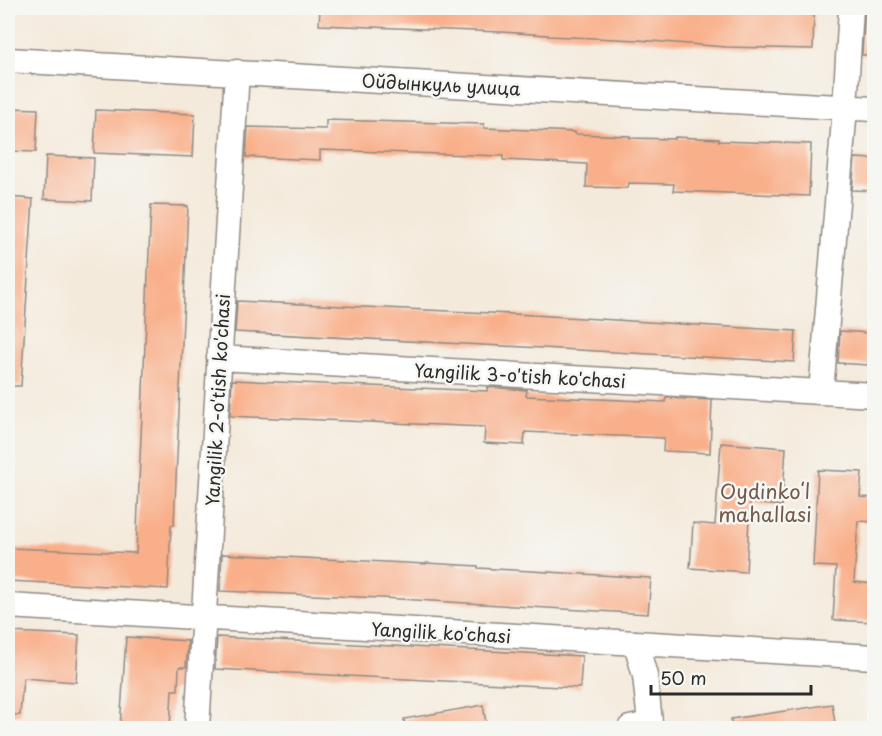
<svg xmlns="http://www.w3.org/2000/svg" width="882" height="736" viewBox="0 0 882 736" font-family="'Playpen Sans',sans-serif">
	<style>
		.building { fill: #f9af89 }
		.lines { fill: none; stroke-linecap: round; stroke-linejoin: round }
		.minor-casing { stroke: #908a83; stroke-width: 27 }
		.minor { stroke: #fff; stroke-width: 24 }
		.labels { text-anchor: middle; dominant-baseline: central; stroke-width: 5; stroke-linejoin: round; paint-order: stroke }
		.street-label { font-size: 18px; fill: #2b2b2b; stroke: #f6f6f2 }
		.neighbourhood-label { font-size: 20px; fill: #73594c; stroke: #f6f6f2 }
	</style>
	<rect width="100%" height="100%" fill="#f6f6f2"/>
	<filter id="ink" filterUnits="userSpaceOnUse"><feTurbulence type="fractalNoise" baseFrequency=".0167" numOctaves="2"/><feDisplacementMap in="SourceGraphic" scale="12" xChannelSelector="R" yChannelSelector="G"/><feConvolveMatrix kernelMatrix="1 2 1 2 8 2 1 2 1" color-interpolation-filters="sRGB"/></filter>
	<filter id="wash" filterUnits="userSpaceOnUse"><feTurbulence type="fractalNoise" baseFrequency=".008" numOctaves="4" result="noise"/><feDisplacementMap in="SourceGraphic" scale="24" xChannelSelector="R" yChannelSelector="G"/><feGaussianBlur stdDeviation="1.35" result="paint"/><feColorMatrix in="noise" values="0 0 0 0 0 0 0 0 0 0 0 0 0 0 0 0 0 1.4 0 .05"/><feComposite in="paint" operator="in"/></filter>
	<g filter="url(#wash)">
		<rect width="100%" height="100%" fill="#f4eadb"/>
		<g id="blocks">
			<path class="building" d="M 320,8 L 654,8 L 683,10 L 683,8 L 708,8 L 719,9 L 764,10 L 764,11 L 814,12 L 813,49 L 726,47 L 638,40 L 548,36 L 548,35 L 501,32 L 319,25 Z
				M 865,8 L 874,8 L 874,55 L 862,55 Z
				M 8,108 L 38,109 L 36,152 L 8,151 Z
				M 96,110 L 195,114 L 193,157 L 94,153 Z
				M 326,120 L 484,124 L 484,128 L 575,132 L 575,134 L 630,136 L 630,138 L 675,139 L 675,137 L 719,139 L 719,141 L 811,144 L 809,196 L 673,191 L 674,184 L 629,183 L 628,188 L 586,187 L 587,164 L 503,160 L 503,156 L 320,150 L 320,160 L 246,157 L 248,127 L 326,129 Z
				M 46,156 L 94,158 L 92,201 L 44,199 Z
				M 855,158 L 874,159 L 874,191 L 852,190 Z
				M 8,197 L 33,199 L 21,386 L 8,386 Z
				M 151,205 L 188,206 L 174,525 L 171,525 L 168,589 L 8,581 L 8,548 L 136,553 Z
				M 237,301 L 533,315 L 796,331 L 794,362 L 542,348 L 235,332 Z
				M 840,331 L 870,333 L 868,365 L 838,363 Z
				M 232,380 L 487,391 L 487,387 L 527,390 L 526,396 L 622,400 L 665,402 L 666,398 L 712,400 L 710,453 L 663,451 L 664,438 L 525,432 L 524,445 L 484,443 L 485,427 L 230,416 Z
				M 721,443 L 786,448 L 782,506 L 750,503 L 746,572 L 690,568 L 693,523 L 715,525 Z
				M 818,470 L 862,472 L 860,497 L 874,498 L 874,522 L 858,521 L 854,582 L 874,584 L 874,622 L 833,620 L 836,567 L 813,566 Z
				M 222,554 L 426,564 L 426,563 L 478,566 L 478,568 L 651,578 L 648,614 L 382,598 L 220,591 Z
				M 8,632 L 79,635 L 76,682 L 23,678 L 20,715 L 8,715 Z
				M 126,637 L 188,641 L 186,667 L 179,667 L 178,690 L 172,690 L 170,729 L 120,728 Z
				M 217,637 L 582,656 L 580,688 L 215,669 Z
				M 832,704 L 836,729 L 732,729 L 731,719 Z
				M 483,705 L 487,729 L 405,729 L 404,719 Z"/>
		</g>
	</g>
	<g filter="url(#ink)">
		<use href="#blocks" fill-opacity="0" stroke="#908a83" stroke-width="1.5"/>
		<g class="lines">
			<defs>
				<path id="minor" d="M 8,60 L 874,109
					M 219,358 L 874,395
					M 821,392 L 845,108 L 851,8
					M 8,606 L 874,657
					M 197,728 L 237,72
					M 630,728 L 649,724 L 650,722 L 645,676 L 636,643"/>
			</defs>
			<use href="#minor" class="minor-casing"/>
			<use href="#minor" class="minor"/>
		</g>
	</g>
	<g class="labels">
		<g class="street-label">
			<text transform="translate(441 84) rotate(3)">Ойдынкуль улица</text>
			<text transform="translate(520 375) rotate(3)">Yangilik 3-o'tish ko'chasi</text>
			<text transform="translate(217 400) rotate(-87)">Yangilik 2-o'tish ko'chasi</text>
			<text transform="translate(441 632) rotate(3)">Yangilik ko'chasi</text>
		</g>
		<g class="neighbourhood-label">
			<text x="765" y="491">Oydinkoʻl<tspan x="765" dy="23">mahallasi</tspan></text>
		</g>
	</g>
	<rect width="882" height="736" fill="none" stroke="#f6f6f2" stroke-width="30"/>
	<path d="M651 685v9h160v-9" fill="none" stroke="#2b2b2b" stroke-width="3"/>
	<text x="660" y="685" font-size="18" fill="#2b2b2b" stroke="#f6f6f2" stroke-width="4.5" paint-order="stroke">50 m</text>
</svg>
